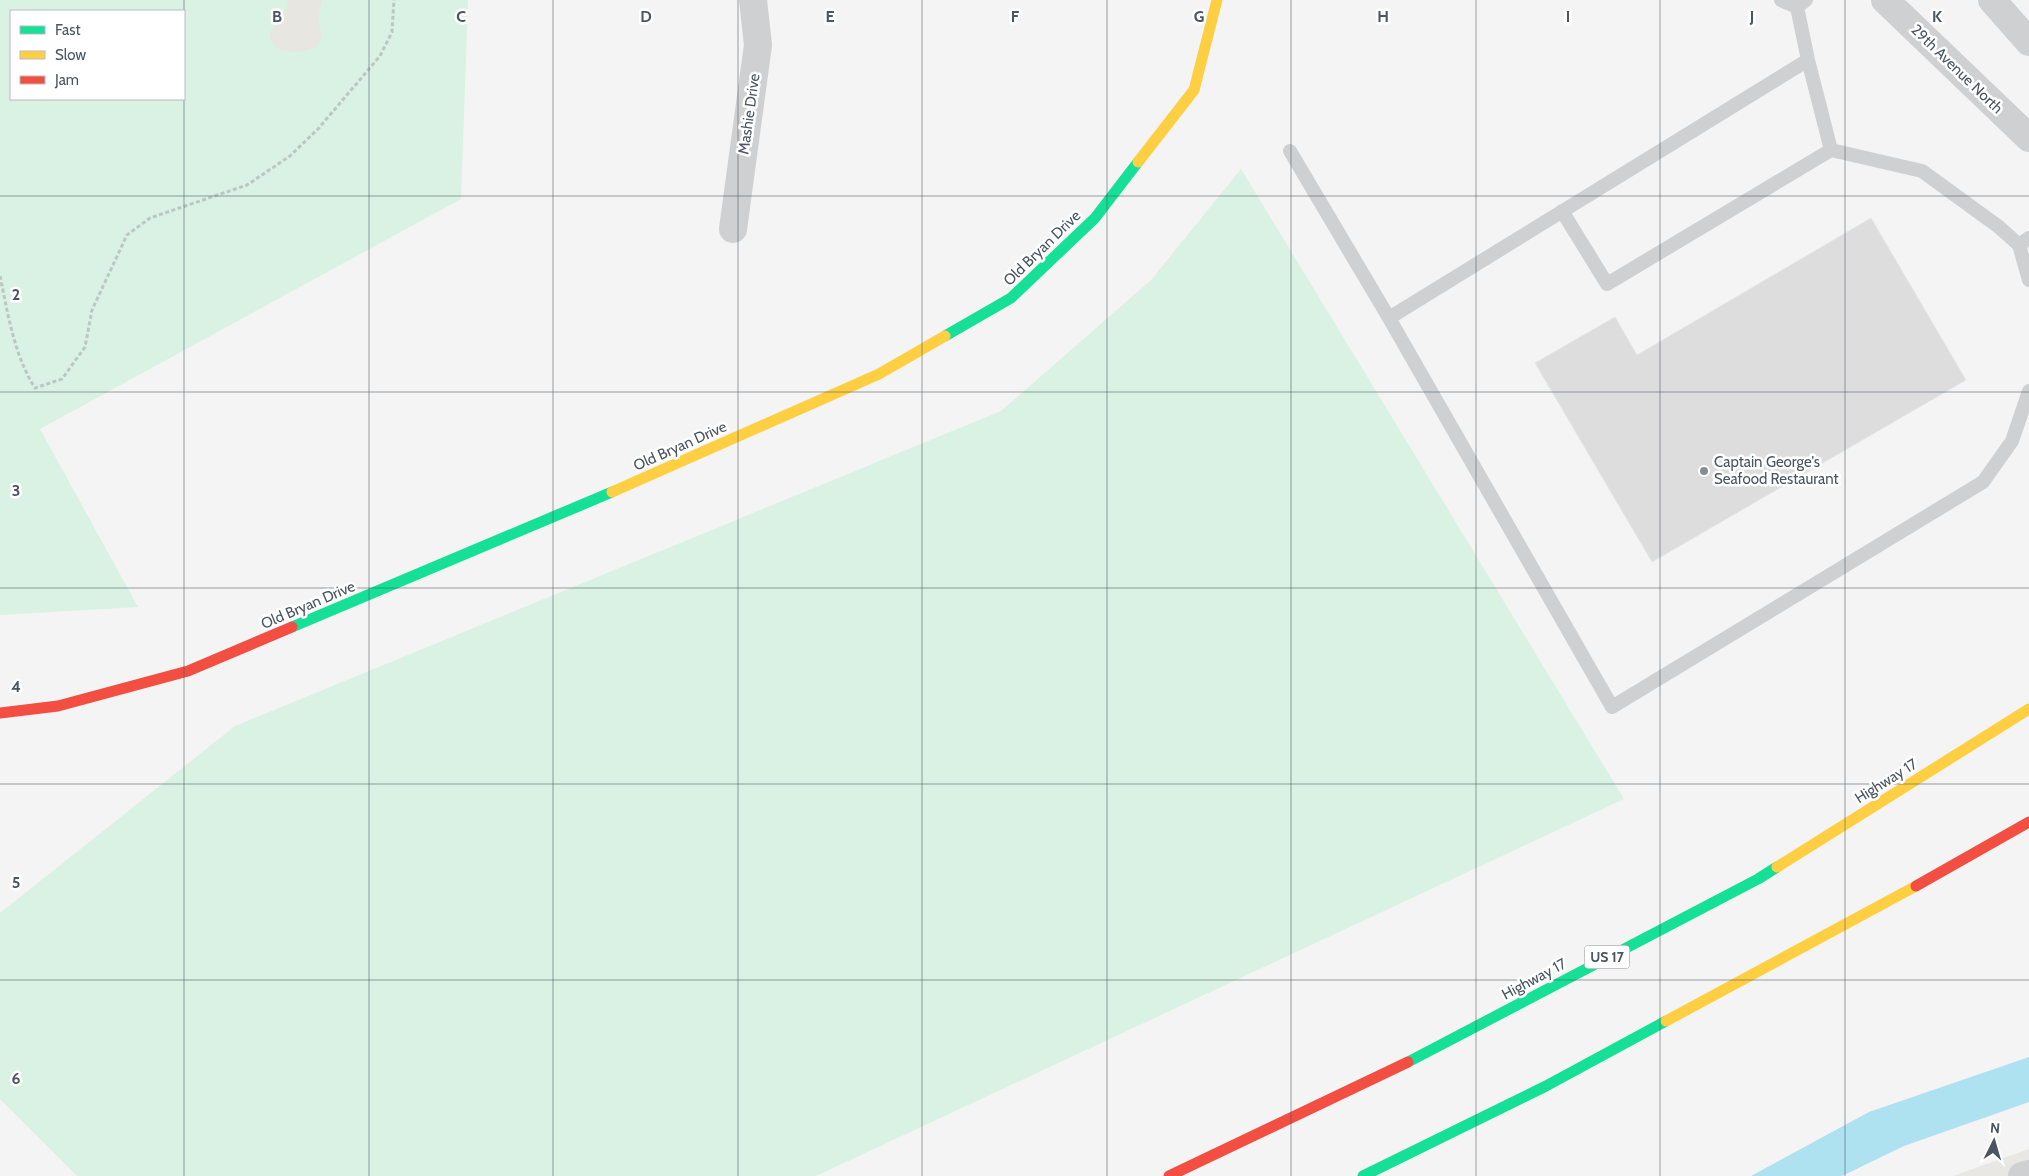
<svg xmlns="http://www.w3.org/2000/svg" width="2029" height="1176" viewBox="0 0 2029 1176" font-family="Cabin,sans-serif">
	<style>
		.commercial { fill: #e8e7e3 }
		.green { fill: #d9f2e3; fill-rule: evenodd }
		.sand { fill: #e7e6e1 }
		.water { fill: #aee2f0 }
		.building { fill: #ddddde; stroke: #e5e6e7 }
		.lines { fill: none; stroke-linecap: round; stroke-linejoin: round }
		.path { stroke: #bcc7c4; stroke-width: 3; stroke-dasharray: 4 2.5; stroke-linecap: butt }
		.lane { stroke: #ced0d2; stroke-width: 14 }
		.street { stroke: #ced0d2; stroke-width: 28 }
		.fast { stroke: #16e098; stroke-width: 11 }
		.slow { stroke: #ffcf43; stroke-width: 11 }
		.jam { stroke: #f24e42; stroke-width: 11 }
		.grid { fill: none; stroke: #4a5661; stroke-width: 1; stroke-opacity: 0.55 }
		.poi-dot { fill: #868d94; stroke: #fff; stroke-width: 2 }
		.labels { text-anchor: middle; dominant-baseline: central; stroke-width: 5; stroke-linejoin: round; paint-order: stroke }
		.shield { fill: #fff; stroke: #808990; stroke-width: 1 }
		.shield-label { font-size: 14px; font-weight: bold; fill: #4a5661 }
		.street-label { font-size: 15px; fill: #4a5661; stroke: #fff }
		.poi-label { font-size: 15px; fill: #4a5661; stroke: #fff; text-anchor: start }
		.grid-label { font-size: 16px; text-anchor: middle; font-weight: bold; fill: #4a5661; stroke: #fff; stroke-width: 5; stroke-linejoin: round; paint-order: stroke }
	</style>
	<rect width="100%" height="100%" fill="#f4f4f4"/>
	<path class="commercial" d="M 2029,1149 L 2029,1176 L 1953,1176 Z"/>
	<path class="green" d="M 0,0 L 468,0 L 461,199 L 40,429 L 138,607 L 0,615 ZM 11,11 L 184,11 L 184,99 L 11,99 Z
		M 1241,169 L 1624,799 L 816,1176 L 77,1176 L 0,1099 L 0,913 L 235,726 L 1001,411 L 1151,280 Z"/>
	<path class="sand" d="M 288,0 L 322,0 C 318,14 317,21 322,35 L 318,46 C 301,54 271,58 270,32 C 281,21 287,16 288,0 Z"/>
	<path class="water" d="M 2029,1057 L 2029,1102 L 1904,1146 L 1842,1176 L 1751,1176 L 1869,1112 Z"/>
	<path class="building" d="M 1871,218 L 1966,380 L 1652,562 L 1535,363 L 1615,317 L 1637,355 Z"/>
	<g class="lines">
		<path class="path" d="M 0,276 C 8,314 14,355 35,388 L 62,379 L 85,347 L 92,310 L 127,235 L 150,218 L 247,185 L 290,156 L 318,129 L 380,56 L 392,32 L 394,0"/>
		<path class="lane" d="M 1781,0 L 1797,7
			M 1806,0 L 1797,7 L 1808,60 L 1831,150 L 1922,171 L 1999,227 L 2019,245 L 2029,238
			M 1290,151 L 1389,318 L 1612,707 L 1983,482 L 2012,441 L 2029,391
			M 1562,211 L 1607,284 L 1831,150
			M 2019,245 L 2029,280
			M 1389,318 L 1808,60"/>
		<path class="street" d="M 1885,0 L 2029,138
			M 1992,0 L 2029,42
			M 733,229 L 758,45 L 753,0
			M 2022,1176 L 2029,1174"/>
		<path class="fast" d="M 945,336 L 1011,298 L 1095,218 L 1138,162
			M 292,627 L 612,492
			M 1408,1062 L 1758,879 L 1777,867
			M 1363,1176 L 1546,1086 L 1666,1021"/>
		<path class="slow" d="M 1138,162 L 1194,90 L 1217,0
			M 612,492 L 879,374 L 945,336
			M 1777,867 L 2029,709
			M 1666,1021 L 1916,886"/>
		<path class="jam" d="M 0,713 L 58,706 L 188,671 L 292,627
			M 1916,886 L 2029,822
			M 1169,1176 L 1408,1062"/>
	</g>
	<path class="grid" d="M 184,0 L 184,1176M 369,0 L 369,1176M 553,0 L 553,1176M 738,0 L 738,1176M 922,0 L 922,1176M 1107,0 L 1107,1176M 1291,0 L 1291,1176M 1476,0 L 1476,1176M 1660,0 L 1660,1176M 1845,0 L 1845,1176M 0,196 L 2029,196M 0,392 L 2029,392M 0,588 L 2029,588M 0,784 L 2029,784M 0,980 L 2029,980"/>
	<circle class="poi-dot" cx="1704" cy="471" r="5"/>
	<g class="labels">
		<rect class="shield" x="1584.5" y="945.5" width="45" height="23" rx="4"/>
		<g class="shield-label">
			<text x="1607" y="957">US 17</text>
		</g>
		<g class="street-label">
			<text transform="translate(1957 69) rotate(44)">29th Avenue North</text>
			<text transform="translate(749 114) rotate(-82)">Mashie Drive</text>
			<text transform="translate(1042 248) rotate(-44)">Old Bryan Drive</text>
			<text transform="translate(680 446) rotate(-24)">Old Bryan Drive</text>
			<text transform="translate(308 605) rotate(-23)">Old Bryan Drive</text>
			<text transform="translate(1886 781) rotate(-32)">Highway 17</text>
			<text transform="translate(1534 979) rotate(-28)">Highway 17</text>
		</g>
		<g class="poi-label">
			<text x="1714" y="462">Captain George's<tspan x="1714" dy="17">Seafood Restaurant</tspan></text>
		</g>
	</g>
	<g class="grid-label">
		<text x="277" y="22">B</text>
		<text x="461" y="22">C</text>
		<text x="646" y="22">D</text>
		<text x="830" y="22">E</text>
		<text x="1015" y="22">F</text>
		<text x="1199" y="22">G</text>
		<text x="1383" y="22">H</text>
		<text x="1568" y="22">I</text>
		<text x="1752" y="22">J</text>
		<text x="1937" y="22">K</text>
		<text x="16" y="300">2</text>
		<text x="16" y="496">3</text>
		<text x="16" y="692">4</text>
		<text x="16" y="888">5</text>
		<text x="16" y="1084">6</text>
	</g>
	<rect x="10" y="10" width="175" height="90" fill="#ffffff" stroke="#b7bbc0"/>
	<rect x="20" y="26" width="25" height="8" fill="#16e098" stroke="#b7bbc0"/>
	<text x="55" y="35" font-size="15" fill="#4a5661">Fast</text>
	<rect x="20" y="51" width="25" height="8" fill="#ffcf43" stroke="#b7bbc0"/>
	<text x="55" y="60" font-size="15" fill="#4a5661">Slow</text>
	<rect x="20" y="76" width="25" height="8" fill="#f24e42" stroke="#b7bbc0"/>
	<text x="55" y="85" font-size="15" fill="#4a5661">Jam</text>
	<g transform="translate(1994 1141) rotate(5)" stroke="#ffffff" stroke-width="4" paint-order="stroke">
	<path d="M0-4L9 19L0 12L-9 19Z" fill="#4a5661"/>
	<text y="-8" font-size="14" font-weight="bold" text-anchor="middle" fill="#4a5661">N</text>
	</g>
</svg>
